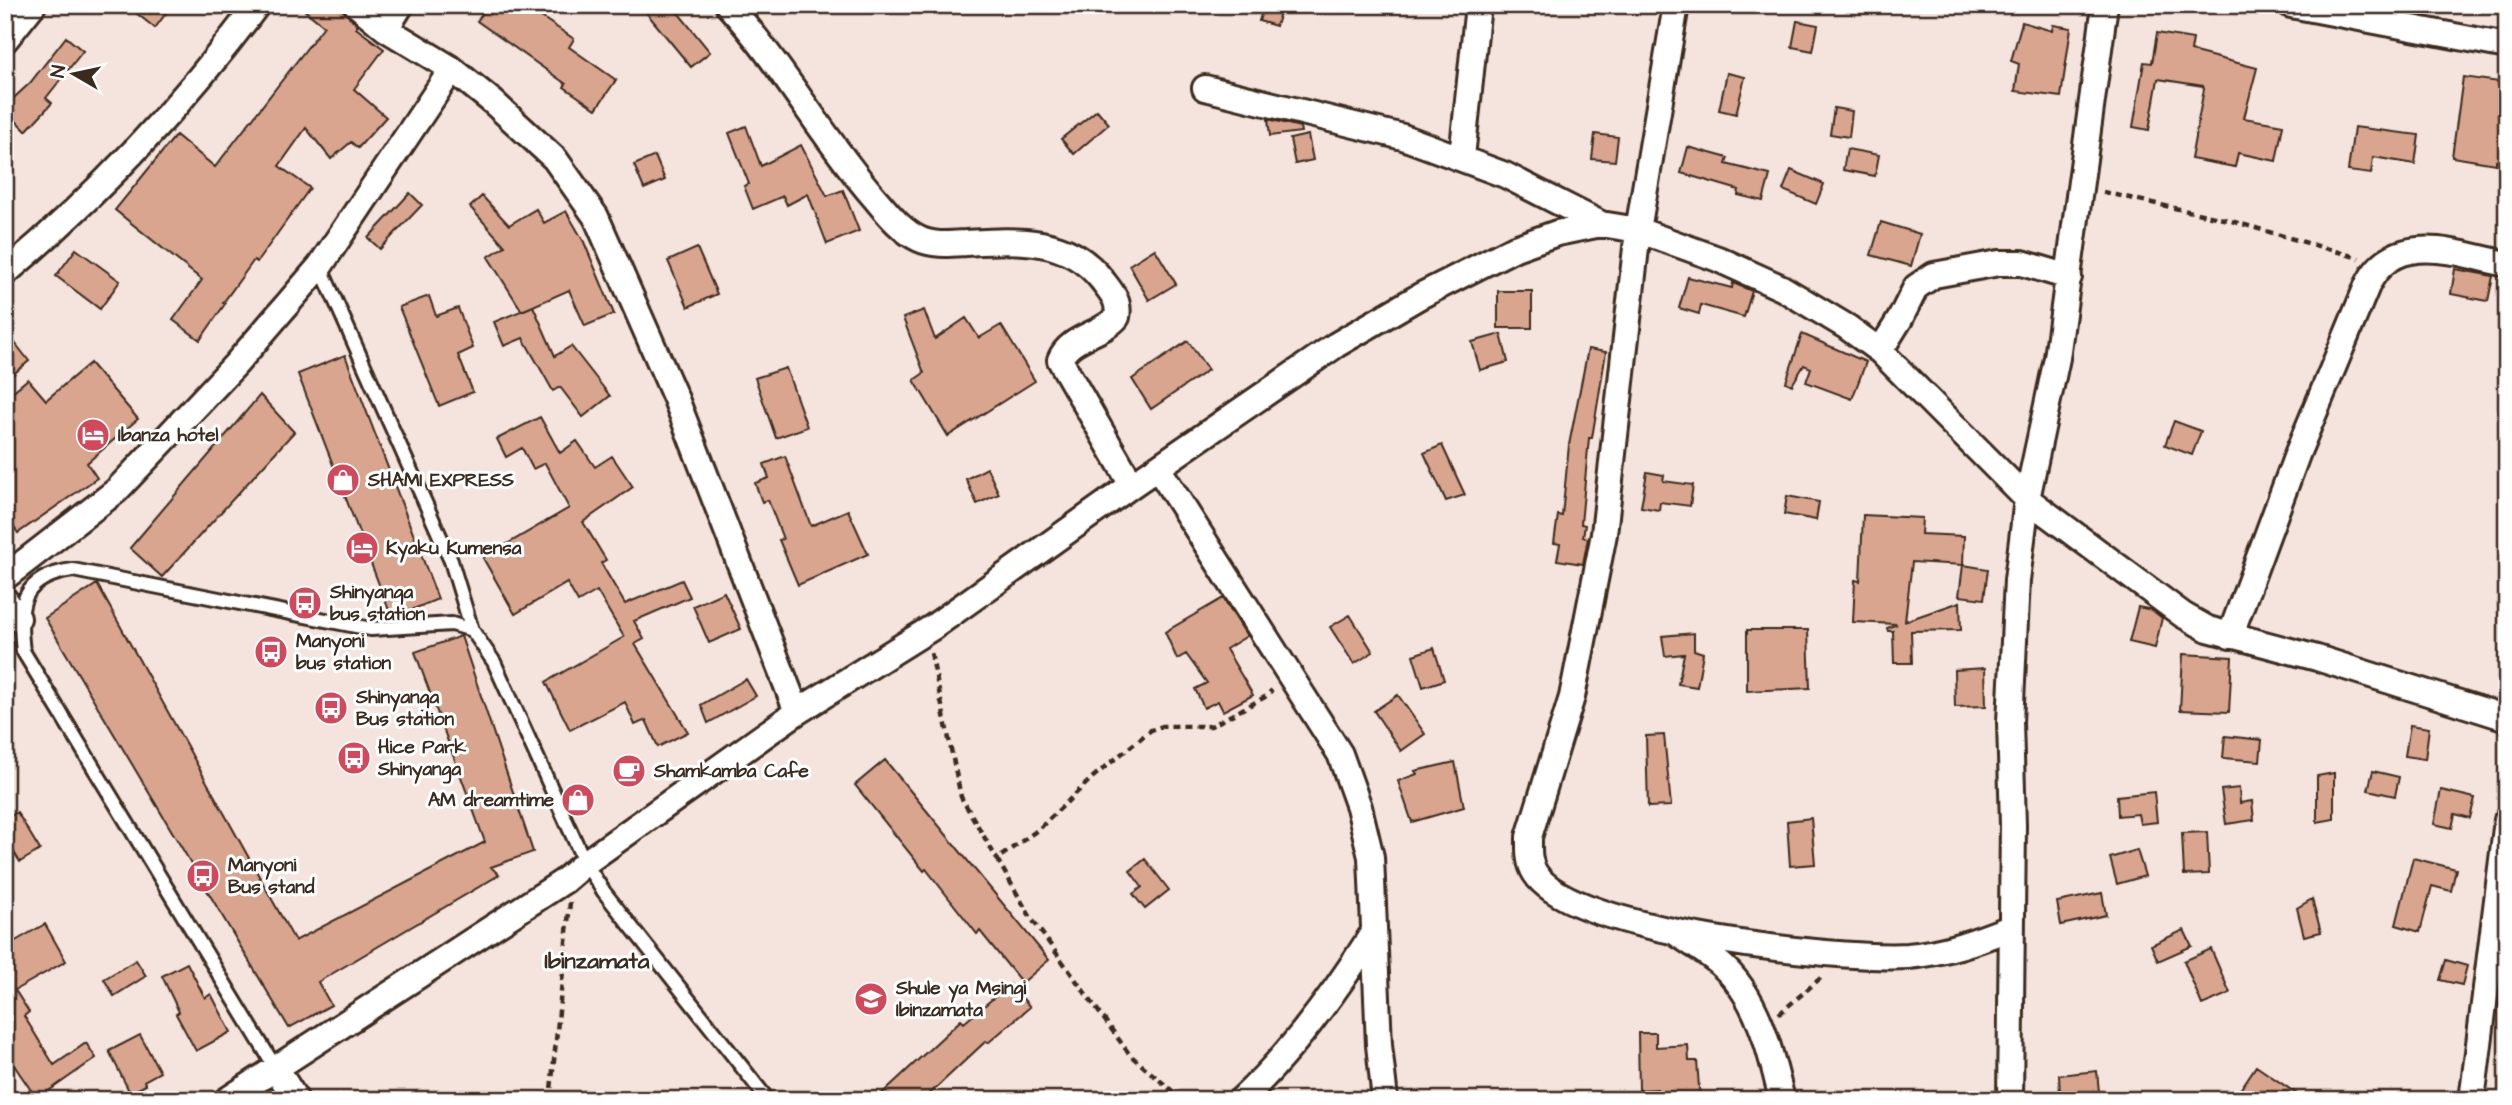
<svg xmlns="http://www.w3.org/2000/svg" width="2512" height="1105" viewBox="0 0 2512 1105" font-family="'Architects Daughter',sans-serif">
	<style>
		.building { fill: #d9a58e; stroke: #3b2a1e; stroke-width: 2 }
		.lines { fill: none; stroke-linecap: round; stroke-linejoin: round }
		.service-casing { stroke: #3b2a1e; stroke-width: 18 }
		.minor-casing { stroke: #3b2a1e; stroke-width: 30 }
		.path { stroke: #3b2a1e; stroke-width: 4.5; stroke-dasharray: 7 5; stroke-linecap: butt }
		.service { stroke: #fff; stroke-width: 12 }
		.minor { stroke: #fff; stroke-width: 24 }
		.labels { text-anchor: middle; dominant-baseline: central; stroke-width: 6; stroke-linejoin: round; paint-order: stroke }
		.poi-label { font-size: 19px; font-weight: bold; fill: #3b2a1e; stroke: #fff; text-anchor: start }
		.quarter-label { font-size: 23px; font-weight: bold; fill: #3b2a1e; stroke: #fff }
	</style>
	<rect width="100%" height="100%" fill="#f4e4dd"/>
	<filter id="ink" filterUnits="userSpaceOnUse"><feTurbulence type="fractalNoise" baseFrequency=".0143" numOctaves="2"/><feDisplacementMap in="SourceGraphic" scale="14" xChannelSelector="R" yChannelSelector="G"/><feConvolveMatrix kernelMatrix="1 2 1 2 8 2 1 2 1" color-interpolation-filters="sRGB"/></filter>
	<g filter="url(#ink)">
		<path class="building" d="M 126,5 L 172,5 L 155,28 Z
			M 298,5 L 337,5 L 358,25 L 356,28 L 384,49 L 354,89 L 386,117 L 358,148 L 351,142 L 331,159 L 306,128 L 279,166 L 310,188 L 257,262 L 254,260 L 223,303 L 225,304 L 200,340 L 173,320 L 202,280 L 115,210 L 176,135 L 215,167 L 324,26 Z
			M 489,5 L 547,5 L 540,16 L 574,39 L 569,47 L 616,80 L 596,109 L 564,87 L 566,84 L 477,21 Z
			M 640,5 L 672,5 L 710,52 L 691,67 Z
			M 1264,5 L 1282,5 L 1276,26 L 1259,21 Z
			M 1797,21 L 1818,25 L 1813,51 L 1792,47 Z
			M 2022,22 L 2052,31 L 2053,25 L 2071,28 L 2061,97 L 2015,91 L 2019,64 L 2011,61 Z
			M 2157,33 L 2193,39 L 2191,51 L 2257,68 L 2244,118 L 2283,125 L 2276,161 L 2238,153 L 2235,167 L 2191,159 L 2204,89 L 2203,86 L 2158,79 L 2149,130 L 2133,127 L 2144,62 L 2152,63 Z
			M 66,37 L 83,51 L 46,98 L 52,103 L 26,131 L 5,110 L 5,106 L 30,83 Z
			M 1727,73 L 1745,77 L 1736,114 L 1719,110 Z
			M 2463,77 L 2507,83 L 2507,163 L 2496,160 L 2496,164 L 2452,157 Z
			M 1834,108 L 1852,111 L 1849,137 L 1830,134 Z
			M 1097,110 L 1109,124 L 1074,154 L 1061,139 Z
			M 1268,119 L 1300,127 L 1301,132 L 1270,136 Z
			M 746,126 L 761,166 L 801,145 L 827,196 L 843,190 L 859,231 L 827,244 L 808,194 L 787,205 L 783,196 L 753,209 L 744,186 L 749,184 L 729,133 Z
			M 2354,127 L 2419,135 L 2415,164 L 2373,157 L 2371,174 L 2348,171 Z
			M 1595,134 L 1618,137 L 1615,161 L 1592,159 Z
			M 1308,135 L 1313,160 L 1295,164 L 1290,139 Z
			M 1688,147 L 1728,158 L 1726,164 L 1770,175 L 1763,201 L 1738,195 L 1739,190 L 1681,173 Z
			M 1847,149 L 1879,155 L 1875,176 L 1843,170 Z
			M 655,156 L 665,180 L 644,189 L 634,165 Z
			M 1791,170 L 1824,184 L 1816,204 L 1783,190 Z
			M 410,193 L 422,205 L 380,249 L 368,238 Z
			M 482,196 L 509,225 L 536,209 L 544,223 L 566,211 L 584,242 L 614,314 L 585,326 L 569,290 L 522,311 L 488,257 L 505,246 L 470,207 Z
			M 1881,222 L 1920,234 L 1911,266 L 1871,255 Z
			M 697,248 L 717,294 L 688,307 L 668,261 Z
			M 76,249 L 120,281 L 100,309 L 56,276 Z
			M 1155,249 L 1176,284 L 1149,300 L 1129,265 Z
			M 2455,269 L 2493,276 L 2488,301 L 2451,294 Z
			M 1688,277 L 1732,288 L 1733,283 L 1752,291 L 1744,317 L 1701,305 L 1699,314 L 1679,308 Z
			M 1498,291 L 1532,291 L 1532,328 L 1498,328 Z
			M 429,296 L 436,316 L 458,308 L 473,348 L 458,355 L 473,392 L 439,406 L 399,307 Z
			M 533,306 L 555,356 L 571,346 L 610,396 L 583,417 L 560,387 L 553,391 L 523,338 L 504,346 L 494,322 Z
			M 924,310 L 935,339 L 966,318 L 979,338 L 1001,325 L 1035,381 L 948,436 L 914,380 L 924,373 L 903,318 Z
			M 5,330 L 29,361 L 5,381 Z
			M 1501,334 L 1508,362 L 1480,370 L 1472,342 Z
			M 1802,334 L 1866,362 L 1852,399 L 1806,382 L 1811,368 L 1804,365 L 1792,385 L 1786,382 Z
			M 1188,341 L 1208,370 L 1151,409 L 1132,379 Z
			M 1588,349 L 1606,352 L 1592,438 L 1589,438 L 1581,524 L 1585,525 L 1583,537 L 1588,538 L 1583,564 L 1557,560 L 1560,544 L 1554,543 L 1558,515 L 1562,516 L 1569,445 Z
			M 345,355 L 438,599 L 392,618 L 298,374 Z
			M 90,363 L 138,419 L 87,463 L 97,478 L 18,533 L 5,514 L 5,398 L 28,379 L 46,400 Z
			M 786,368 L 807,427 L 776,438 L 755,378 Z
			M 260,395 L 294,432 L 162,577 L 130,548 Z
			M 540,417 L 560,453 L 577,441 L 595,467 L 612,456 L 633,487 L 583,522 L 606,560 L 601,563 L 625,604 L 682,580 L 690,597 L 634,621 L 644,639 L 635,644 L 688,732 L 658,747 L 646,720 L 635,725 L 625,702 L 570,730 L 546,682 L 624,637 L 597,591 L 578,602 L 567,583 L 515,614 L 483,558 L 569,508 L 545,463 L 533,469 L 522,448 L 506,457 L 497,439 Z
			M 2174,421 L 2201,431 L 2192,455 L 2165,445 Z
			M 1442,445 L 1465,495 L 1446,501 L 1424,453 Z
			M 785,456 L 811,526 L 848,510 L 868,554 L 798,585 L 779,540 L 783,539 L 768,500 L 762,502 L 755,483 L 769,478 L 764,464 Z
			M 987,468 L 999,494 L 977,504 L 966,479 Z
			M 1647,472 L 1664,475 L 1663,481 L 1693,485 L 1690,506 L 1660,502 L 1659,510 L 1641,507 Z
			M 1787,496 L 1819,502 L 1816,520 L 1784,514 Z
			M 1863,515 L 1922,518 L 1921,534 L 1964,536 L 1963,565 L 1912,562 L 1905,621 L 1960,602 L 1961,630 L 1911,631 L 1912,663 L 1894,663 L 1893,631 L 1888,631 L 1887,628 L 1897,624 L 1853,622 L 1855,580 L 1860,581 Z
			M 1963,565 L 1988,569 L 1984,599 L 1959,596 Z
			M 97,584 L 295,941 L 485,842 L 415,652 L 461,636 L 533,852 L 491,867 L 499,875 L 318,982 L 331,1005 L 289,1028 L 45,618 Z
			M 724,592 L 741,629 L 709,643 L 693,606 Z
			M 1223,598 L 1247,636 L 1226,649 L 1253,695 L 1223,711 L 1218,701 L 1204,708 L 1195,689 L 1207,683 L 1186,654 L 1177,659 L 1165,632 Z
			M 2138,607 L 2152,610 L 2162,618 L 2155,648 L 2129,642 Z
			M 1350,615 L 1373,652 L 1354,664 L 1330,627 Z
			M 1747,630 L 1808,630 L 1810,688 L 1747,691 Z
			M 1694,633 L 1694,650 L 1703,653 L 1697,687 L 1678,684 L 1684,654 L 1665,656 L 1662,636 Z
			M 1434,648 L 1444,680 L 1423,687 L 1413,655 Z
			M 2183,654 L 2232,657 L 2229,712 L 2180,710 Z
			M 1985,668 L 1986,706 L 1955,707 L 1954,670 Z
			M 746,679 L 756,696 L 708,723 L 701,705 Z
			M 1398,695 L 1425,734 L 1401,751 L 1374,711 Z
			M 2410,725 L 2429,728 L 2425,759 L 2405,756 Z
			M 1664,735 L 1671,806 L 1648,807 L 1646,736 Z
			M 2225,736 L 2262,740 L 2260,761 L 2223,758 Z
			M 885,760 L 1049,960 L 1022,983 L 980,931 L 977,934 L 926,869 L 924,871 L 855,785 Z
			M 1455,762 L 1464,807 L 1412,822 L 1398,781 L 1417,774 L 1415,771 Z
			M 2373,771 L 2399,777 L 2395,796 L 2368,790 Z
			M 2334,773 L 2334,819 L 2317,822 L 2317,776 Z
			M 2239,788 L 2240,803 L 2252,801 L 2254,820 L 2226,824 L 2221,790 Z
			M 2441,790 L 2475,798 L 2470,818 L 2455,814 L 2452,828 L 2434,824 Z
			M 2154,792 L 2157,822 L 2140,824 L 2138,814 L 2118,816 L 2117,796 Z
			M 17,812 L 40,850 L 20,862 L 5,838 L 5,819 Z
			M 1811,818 L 1815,864 L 1790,866 L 1787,821 Z
			M 2207,832 L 2209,874 L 2184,875 L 2182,833 Z
			M 2137,850 L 2145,876 L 2117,884 L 2110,858 Z
			M 2413,858 L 2456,869 L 2451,891 L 2432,886 L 2420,932 L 2396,925 Z
			M 1145,859 L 1169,890 L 1145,909 L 1133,894 L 1142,887 L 1130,871 Z
			M 2102,893 L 2106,915 L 2061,925 L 2057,902 Z
			M 2312,899 L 2321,932 L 2304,936 L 2297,908 Z
			M 45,924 L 66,961 L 15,990 L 29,1012 L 24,1016 L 54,1065 L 86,1043 L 96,1058 L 37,1099 L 5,1052 L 5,947 Z
			M 2184,930 L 2192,946 L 2158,961 L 2151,945 Z
			M 2211,949 L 2230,993 L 2202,1005 L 2184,961 Z
			M 136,960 L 146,976 L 114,996 L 104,979 Z
			M 2446,960 L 2467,966 L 2462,985 L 2440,980 Z
			M 187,963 L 205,998 L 211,994 L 231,1032 L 196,1051 L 176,1014 L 179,1012 L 162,976 Z
			M 1010,984 L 1030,1007 L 988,1043 L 986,1041 L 923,1100 L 875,1100 L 961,1020 L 964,1023 Z
			M 1638,1033 L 1656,1033 L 1656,1047 L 1688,1045 L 1689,1061 L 1697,1061 L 1700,1100 L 1657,1100 L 1657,1089 L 1639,1090 Z
			M 140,1035 L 160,1072 L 144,1081 L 146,1085 L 130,1093 L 109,1051 Z
			M 2256,1066 L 2306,1100 L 2247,1100 L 2238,1093 Z
			M 2097,1071 L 2099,1092 L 2060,1095 L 2059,1075 Z"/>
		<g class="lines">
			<defs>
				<path id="service" d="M 320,266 L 451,561 L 472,630
					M 275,1067 L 23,651 C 17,605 21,577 73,570 L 371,629 L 452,624 L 472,630 L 494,662 L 585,863 L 604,892 L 768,1100"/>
				<path id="minor" d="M 357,5 L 386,29 L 452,69 L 493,102 L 555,159 L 596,217 L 676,399 L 797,712
					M 728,5 C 782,64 821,136 873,196 C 886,211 900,230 919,239 C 934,246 950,244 966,243 C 1016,240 1068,236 1102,280 C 1112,293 1120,301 1117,317 C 1102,335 1069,336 1060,360 L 1132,485
					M 1676,5 L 1638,230 L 1604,534 L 1572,697 L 1529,837 C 1529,850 1528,862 1535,873 C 1571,932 1839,960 1908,956 C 1944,953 1977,941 2010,928
					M 2291,5 L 2507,46
					M 386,29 L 401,5
					M 5,40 L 33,5
					M 1205,88 L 1403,137 L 1505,175 L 1601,224
					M 1462,157 L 1478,5
					M 5,273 C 99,194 183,104 257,5
					M 1880,351 L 1900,319 L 1916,287 L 1934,275 L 1999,263 L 2022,263 L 2069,277
					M 1158,468 L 1340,754 L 1359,807 L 1371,857 L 1379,1045 L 1385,1100
					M 5,577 L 116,491 L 236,364 L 320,266 L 452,69
					M 5,600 L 18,618
					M 2230,636 L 2298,452 L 2367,286 C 2394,228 2458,254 2507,264
					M 1679,935 C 1692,944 1707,952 1719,963 C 1758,995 1771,1053 1782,1100
					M 275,1067 L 296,1100
					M 227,1100 L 564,881 L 585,863 L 797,712 L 933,627 L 1132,485 L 1336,345 L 1420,296 L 1515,248 L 1557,233 L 1601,224 L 1638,230 L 1718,259 L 1782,288 L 1847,327 L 1880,351 L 2027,499 L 2183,615 L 2208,629 L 2317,658 L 2507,718
					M 1241,1100 C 1293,1051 1335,993 1373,933
					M 2010,1100 L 2013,825 L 2010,722 L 2017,580 L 2027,499 L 2057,358 L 2105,5
					M 2472,1100 L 2507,820"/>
			</defs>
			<use href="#service" class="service-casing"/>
			<use href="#minor" class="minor-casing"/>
			<path class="path" d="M 2103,192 L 2228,220 L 2359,258
				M 931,653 L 961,797 L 997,859
				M 1779,1014 L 1823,976
				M 550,1100 L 570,902
				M 1183,1100 L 1130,1055 L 1031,918 L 997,859 L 1039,829 L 1093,777 L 1151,730 L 1163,726 L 1211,726 L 1265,697 L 1272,690"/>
			<use href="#service" class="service"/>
			<use href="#minor" class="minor"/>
		</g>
	</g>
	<defs>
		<symbol id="hotel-disc" viewBox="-11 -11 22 22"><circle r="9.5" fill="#d1495b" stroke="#fff"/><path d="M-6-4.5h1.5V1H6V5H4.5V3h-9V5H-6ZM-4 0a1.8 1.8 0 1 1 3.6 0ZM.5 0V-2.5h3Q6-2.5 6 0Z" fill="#fff"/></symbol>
		<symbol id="shop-disc" viewBox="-11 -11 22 22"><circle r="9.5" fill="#d1495b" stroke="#fff"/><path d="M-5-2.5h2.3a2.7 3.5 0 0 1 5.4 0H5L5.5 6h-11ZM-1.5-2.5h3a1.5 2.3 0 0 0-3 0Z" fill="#fff"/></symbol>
		<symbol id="bus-disc" viewBox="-11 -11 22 22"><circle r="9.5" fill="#d1495b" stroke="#fff"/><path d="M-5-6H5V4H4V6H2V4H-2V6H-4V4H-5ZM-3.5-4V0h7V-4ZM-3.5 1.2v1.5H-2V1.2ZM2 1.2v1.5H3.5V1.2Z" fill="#fff"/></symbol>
		<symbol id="cafe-disc" viewBox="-11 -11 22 22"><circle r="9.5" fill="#d1495b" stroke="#fff"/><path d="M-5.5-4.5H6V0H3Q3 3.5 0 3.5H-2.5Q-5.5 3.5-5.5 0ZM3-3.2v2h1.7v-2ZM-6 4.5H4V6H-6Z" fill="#fff"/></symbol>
		<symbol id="school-disc" viewBox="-11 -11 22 22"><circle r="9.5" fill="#d1495b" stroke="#fff"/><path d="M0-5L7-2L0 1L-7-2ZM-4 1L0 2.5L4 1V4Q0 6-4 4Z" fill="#fff"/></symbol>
	</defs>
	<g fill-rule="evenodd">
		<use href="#hotel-disc" x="74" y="416" width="38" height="38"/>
		<use href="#shop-disc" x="324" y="461" width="38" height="38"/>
		<use href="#hotel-disc" x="343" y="529" width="38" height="38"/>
		<use href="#bus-disc" x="286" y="584" width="38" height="38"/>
		<use href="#bus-disc" x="252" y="633" width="38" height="38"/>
		<use href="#bus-disc" x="312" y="689" width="38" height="38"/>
		<use href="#bus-disc" x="335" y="739" width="38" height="38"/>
		<use href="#cafe-disc" x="610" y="752" width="38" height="38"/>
		<use href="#shop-disc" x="559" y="781" width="38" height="38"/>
		<use href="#bus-disc" x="184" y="857" width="38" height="38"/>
		<use href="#school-disc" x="852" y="980" width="38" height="38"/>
	</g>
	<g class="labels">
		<g class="poi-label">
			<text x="118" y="435">Ibanza hotel</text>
			<text x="368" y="480">SHAMI EXPRESS</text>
			<text x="386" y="548">Kyaku Kumensa</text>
			<text x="330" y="592">Shinyanga<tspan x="330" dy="22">bus station</tspan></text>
			<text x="296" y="641">Manyoni<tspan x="296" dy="22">bus station</tspan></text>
			<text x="356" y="697">Shinyanga<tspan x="356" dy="22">Bus station</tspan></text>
			<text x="378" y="747">Hice Park<tspan x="378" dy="22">Shinyanga</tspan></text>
			<text x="654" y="771">Shamkamba Cafe</text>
			<text x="554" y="800" text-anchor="end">AM dreamtime</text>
			<text x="228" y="865">Manyoni<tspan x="228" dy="22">Bus stand</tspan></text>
			<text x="896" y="988">Shule ya Msingi<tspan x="896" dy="22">Ibinzamata</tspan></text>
		</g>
		<g class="quarter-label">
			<text x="597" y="961">Ibinzamata</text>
		</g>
	</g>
	<rect width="2512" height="1105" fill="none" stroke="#fff" stroke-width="28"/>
	<rect x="14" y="14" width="2484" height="1077" fill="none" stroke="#3b2a1e" stroke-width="2.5" filter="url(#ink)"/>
	<g transform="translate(74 74) rotate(279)" stroke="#ffffff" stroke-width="5" paint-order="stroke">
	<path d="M0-5L12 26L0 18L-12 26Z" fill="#3b2a1e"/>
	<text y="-10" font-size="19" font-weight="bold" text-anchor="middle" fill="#3b2a1e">N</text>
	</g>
</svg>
